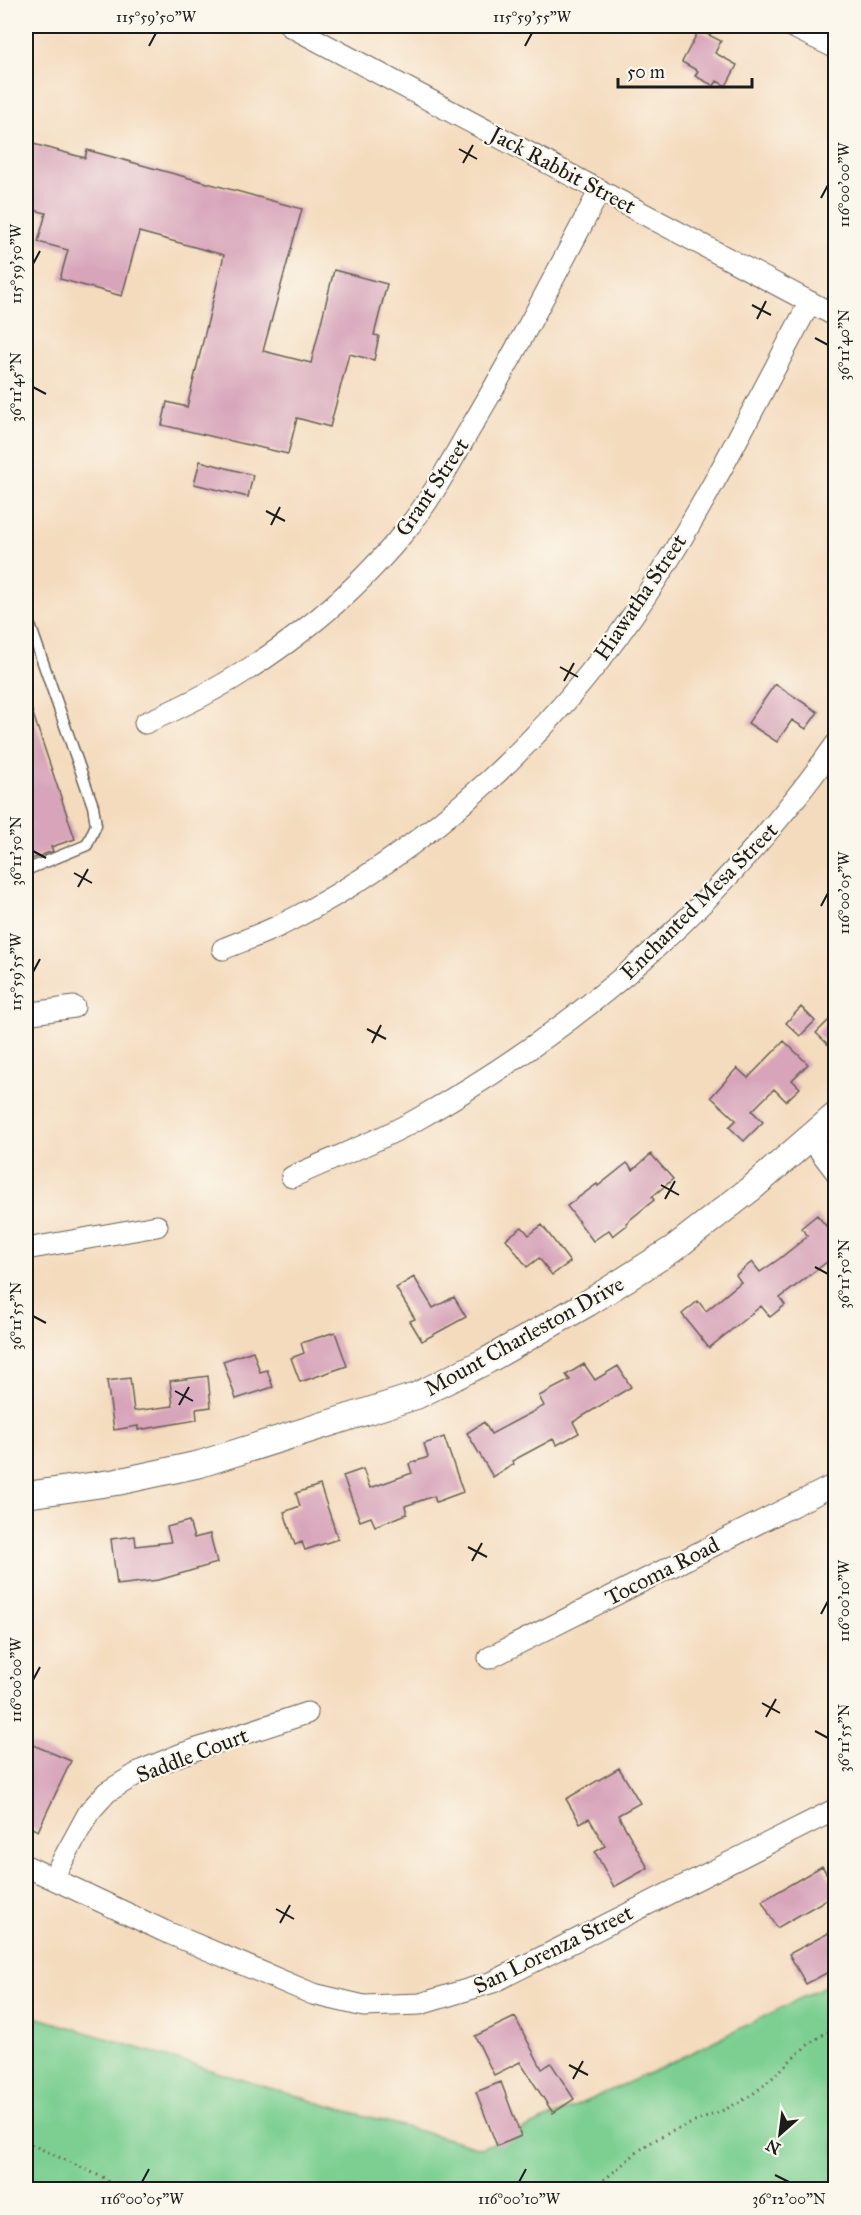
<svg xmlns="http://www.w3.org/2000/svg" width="861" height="2215" viewBox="0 0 861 2215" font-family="'IM FELL Great Primer',serif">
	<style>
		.green { fill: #7ccf91; stroke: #4c7656; stroke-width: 1.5 }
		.building { fill: #d7a4b9 }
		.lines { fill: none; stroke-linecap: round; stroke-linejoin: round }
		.service-casing { stroke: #685f55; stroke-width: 13 }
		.minor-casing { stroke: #685f55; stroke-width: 23 }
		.tertiary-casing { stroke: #685f55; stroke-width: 28 }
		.path { stroke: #685f55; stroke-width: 3; stroke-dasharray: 1.5 4.5; stroke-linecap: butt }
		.service { stroke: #fff; stroke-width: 10 }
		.minor { stroke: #fff; stroke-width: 21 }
		.tertiary { stroke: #fff; stroke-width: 26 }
		.ticks { fill: none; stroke: #1c1c1c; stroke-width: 2 }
		.labels { text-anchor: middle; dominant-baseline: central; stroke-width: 4.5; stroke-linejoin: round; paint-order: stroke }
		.street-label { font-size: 22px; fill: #1c1c1c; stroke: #fbf7ec }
		.neatline { fill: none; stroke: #1c1c1c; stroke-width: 2 }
		.ticks-label { font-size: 15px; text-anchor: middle; fill: #1c1c1c }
	</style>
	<rect width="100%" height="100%" fill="#fbf7ec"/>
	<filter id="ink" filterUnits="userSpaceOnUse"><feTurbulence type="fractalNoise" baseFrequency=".0167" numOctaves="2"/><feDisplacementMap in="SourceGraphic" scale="12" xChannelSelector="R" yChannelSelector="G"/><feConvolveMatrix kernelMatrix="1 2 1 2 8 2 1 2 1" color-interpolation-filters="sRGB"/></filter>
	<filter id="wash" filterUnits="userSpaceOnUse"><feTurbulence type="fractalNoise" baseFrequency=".008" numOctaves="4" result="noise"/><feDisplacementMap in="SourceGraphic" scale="24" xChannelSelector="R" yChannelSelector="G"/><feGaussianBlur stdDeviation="1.35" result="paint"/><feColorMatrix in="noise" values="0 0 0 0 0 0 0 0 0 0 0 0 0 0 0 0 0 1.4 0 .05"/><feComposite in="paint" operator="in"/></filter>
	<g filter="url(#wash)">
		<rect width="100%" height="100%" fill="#f4dbbe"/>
		<path class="green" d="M 835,1981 L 835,2189 L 26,2189 L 26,2014 L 326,2105 L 481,2148 L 661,2068 Z"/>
		<g id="blocks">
			<path class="building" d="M 699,30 L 721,41 L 715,53 L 737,65 L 726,86 L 717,81 L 714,86 L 695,76 L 698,71 L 682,62 Z
				M 26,142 L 85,158 L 87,150 L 302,209 L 263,351 L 311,363 L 334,270 L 387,284 L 374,335 L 379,336 L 374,360 L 349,354 L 330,427 L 297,418 L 288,454 L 162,425 L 167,402 L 187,407 L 224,255 L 139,232 L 122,296 L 60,279 L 68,250 L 38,242 L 46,213 L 26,208 Z
				M 200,461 L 253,475 L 248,497 L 194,484 Z
				M 775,684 L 818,712 L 806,729 L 792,720 L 777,742 L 748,723 Z
				M 26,699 L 28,699 L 75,839 L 51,847 L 53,851 L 26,861 Z
				M 801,1007 L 815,1021 L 800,1036 L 786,1023 Z
				M 836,1013 L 836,1052 L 816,1033 Z
				M 784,1041 L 808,1064 L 792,1080 L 800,1088 L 786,1101 L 774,1089 L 752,1111 L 763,1122 L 744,1141 L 729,1127 L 736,1120 L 711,1097 L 737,1068 L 748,1078 Z
				M 651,1154 L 673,1179 L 652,1197 L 654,1200 L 626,1223 L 627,1225 L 613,1236 L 609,1230 L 593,1241 L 567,1206 L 597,1184 L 598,1186 L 627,1163 L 633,1170 Z
				M 817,1215 L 836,1238 L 836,1255 L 780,1298 L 785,1305 L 770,1317 L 761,1306 L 709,1348 L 682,1314 L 698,1301 L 706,1311 L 741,1282 L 736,1275 L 752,1262 L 760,1272 L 779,1259 L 808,1236 L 801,1228 Z
				M 542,1225 L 570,1262 L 552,1275 L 539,1258 L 527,1267 L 506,1239 L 522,1227 L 529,1235 Z
				M 414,1277 L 433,1308 L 454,1297 L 466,1317 L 422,1341 L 410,1321 L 415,1319 L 396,1288 Z
				M 335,1332 L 347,1366 L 300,1382 L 291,1358 L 304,1353 L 301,1343 Z
				M 253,1351 L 260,1372 L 267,1370 L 273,1387 L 236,1399 L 223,1361 Z
				M 584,1364 L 595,1380 L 618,1366 L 631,1387 L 573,1422 L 579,1433 L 557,1445 L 553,1439 L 512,1461 L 514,1464 L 493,1477 L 467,1433 L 484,1422 L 491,1434 L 544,1406 L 539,1396 L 570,1380 L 566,1375 Z
				M 208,1376 L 211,1407 L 196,1409 L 197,1420 L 138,1430 L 138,1426 L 114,1430 L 107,1381 L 130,1378 L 134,1411 L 173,1406 L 170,1381 Z
				M 444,1437 L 463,1492 L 436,1502 L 434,1496 L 405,1506 L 407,1514 L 375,1526 L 371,1517 L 360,1521 L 343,1476 L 363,1469 L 370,1488 L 412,1473 L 409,1464 L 428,1457 L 424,1444 Z
				M 320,1485 L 338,1539 L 305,1550 L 302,1542 L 295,1545 L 284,1512 L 300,1506 L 296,1493 Z
				M 189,1521 L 194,1538 L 210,1534 L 217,1563 L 159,1580 L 117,1585 L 111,1539 L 135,1536 L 136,1546 L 171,1542 L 167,1527 Z
				M 26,1742 L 71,1761 L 38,1831 L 26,1825 Z
				M 619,1768 L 640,1803 L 618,1815 L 648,1868 L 614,1887 L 595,1852 L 605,1846 L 589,1818 L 580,1823 L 566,1799 Z
				M 822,1866 L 836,1889 L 836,1894 L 777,1928 L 762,1901 Z
				M 836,1929 L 836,1968 L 806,1984 L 789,1954 Z
				M 515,2017 L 542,2069 L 551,2063 L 574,2099 L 553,2113 L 520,2062 L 494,2075 L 475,2036 Z
				M 501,2082 L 521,2136 L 497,2146 L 476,2092 Z"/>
		</g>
	</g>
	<g filter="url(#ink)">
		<use href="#blocks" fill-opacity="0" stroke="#685f55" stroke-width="1.5"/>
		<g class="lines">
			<defs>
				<path id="service" d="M 26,624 L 31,628 L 93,806 L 96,825 L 87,845 L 26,870"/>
				<path id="minor" d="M 290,26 L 836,316
					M 791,26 L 836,48
					M 145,723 C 245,681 337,615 406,530 C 430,501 448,467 467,434 C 515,354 557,272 600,190
					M 223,949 C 242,941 262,934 281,925 C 430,850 559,730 649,591 C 709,499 758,399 810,302
					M 26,1014 L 74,1007
					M 811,1139 L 836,1172
					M 292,1177 C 333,1158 377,1142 416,1120 C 586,1024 723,903 836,744
					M 26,1249 L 157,1226
					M 489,1658 L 836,1484
					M 26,1866 L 164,1931 L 313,1994 L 364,2006 L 420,2004 L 493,1982 L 836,1809
					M 53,1878 L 89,1812 L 107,1792 L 143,1770 L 182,1754 L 307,1713"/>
				<path id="tertiary" d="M 26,1495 L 117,1482 L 200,1464 L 416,1396 L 488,1360 L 588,1303 L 673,1249 L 753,1187 L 836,1115"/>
			</defs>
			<use href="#service" class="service-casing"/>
			<use href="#minor" class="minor-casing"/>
			<use href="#tertiary" class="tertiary-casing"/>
			<path class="path" d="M 26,2142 L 104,2178 L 117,2190
				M 589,2190 C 614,2175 636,2149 659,2138 C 689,2122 726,2113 754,2093 C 785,2070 799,2045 836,2028
				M 830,2190 L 836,2180"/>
			<use href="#service" class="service"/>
			<use href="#minor" class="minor"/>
			<use href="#tertiary" class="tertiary"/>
		</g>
	</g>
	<path class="ticks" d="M 149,46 L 156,33M 525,46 L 532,33M 459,149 L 477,159M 463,163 L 473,145M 821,198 L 828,185M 33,264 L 40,251M 752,305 L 771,315M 757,319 L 766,301M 815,338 L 828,345M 33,387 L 46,394M 266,511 L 285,521M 271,525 L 280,507M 560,667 L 578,677M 564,681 L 574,663M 33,851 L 46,858M 74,873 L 92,883M 78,887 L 88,869M 821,906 L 828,893M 33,972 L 40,959M 367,1029 L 386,1039M 372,1043 L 381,1025M 661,1185 L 679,1195M 665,1199 L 675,1181M 815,1267 L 828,1274M 33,1316 L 46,1323M 175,1391 L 193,1401M 179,1405 L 189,1387M 468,1547 L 487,1557M 472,1561 L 482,1543M 821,1614 L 828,1601M 33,1680 L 40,1667M 762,1703 L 780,1713M 766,1717 L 776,1699M 815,1731 L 828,1738M 276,1909 L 294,1919M 280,1923 L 290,1905M 569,2065 L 588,2075M 573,2079 L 583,2061M 775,2175 L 789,2182M 142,2182 L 149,2169M 519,2182 L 526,2169"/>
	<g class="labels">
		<g class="street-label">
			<text transform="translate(563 170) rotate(28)">Jack Rabbit Street</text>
			<text transform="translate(432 487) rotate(-56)">Grant Street</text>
			<text transform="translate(640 597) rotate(-56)">Hiawatha Street</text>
			<text transform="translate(699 901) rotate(-45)">Enchanted Mesa Street</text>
			<text transform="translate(524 1336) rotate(-29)">Mount Charleston Drive</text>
			<text transform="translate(662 1571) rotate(-27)">Tocoma Road</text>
			<text transform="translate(192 1755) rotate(-21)">Saddle Court</text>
			<text transform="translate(553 1949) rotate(-26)">San Lorenza Street</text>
		</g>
	</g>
	<rect width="861" height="2215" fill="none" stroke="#fbf7ec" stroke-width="66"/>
	<g transform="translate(780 2134) rotate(208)" stroke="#fbf7ec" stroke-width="4.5" paint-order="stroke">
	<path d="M0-4.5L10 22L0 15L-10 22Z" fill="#1c1c1c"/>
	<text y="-9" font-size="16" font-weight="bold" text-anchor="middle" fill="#1c1c1c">N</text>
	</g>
	<path d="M618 78v9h134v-9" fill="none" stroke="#1c1c1c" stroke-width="3"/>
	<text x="627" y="78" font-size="18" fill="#1c1c1c" stroke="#fbf7ec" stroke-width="4.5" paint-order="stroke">50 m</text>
	<rect x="33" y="33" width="795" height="2149" class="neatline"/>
	<g class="ticks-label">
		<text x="156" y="22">115°59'50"W</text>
		<text x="532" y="22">115°59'55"W</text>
		<text transform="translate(844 185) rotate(-90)" y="5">116°00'00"W</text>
		<text transform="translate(16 264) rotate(-90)" y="5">115°59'50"W</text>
		<text transform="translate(844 345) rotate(-90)" y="5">36°11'40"N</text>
		<text transform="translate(16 387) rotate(-90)" y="5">36°11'45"N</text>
		<text transform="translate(16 851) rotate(-90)" y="5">36°11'50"N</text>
		<text transform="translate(844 893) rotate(-90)" y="5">116°00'05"W</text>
		<text transform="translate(16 972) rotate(-90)" y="5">115°59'55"W</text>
		<text transform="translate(844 1274) rotate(-90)" y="5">36°11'50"N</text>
		<text transform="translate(16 1316) rotate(-90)" y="5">36°11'55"N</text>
		<text transform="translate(844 1601) rotate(-90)" y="5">116°00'10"W</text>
		<text transform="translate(16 1680) rotate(-90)" y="5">116°00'00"W</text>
		<text transform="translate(844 1738) rotate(-90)" y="5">36°11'55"N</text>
		<text x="142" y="2204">116°00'05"W</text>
		<text x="519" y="2204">116°00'10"W</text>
		<text x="789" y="2204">36°12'00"N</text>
	</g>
</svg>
